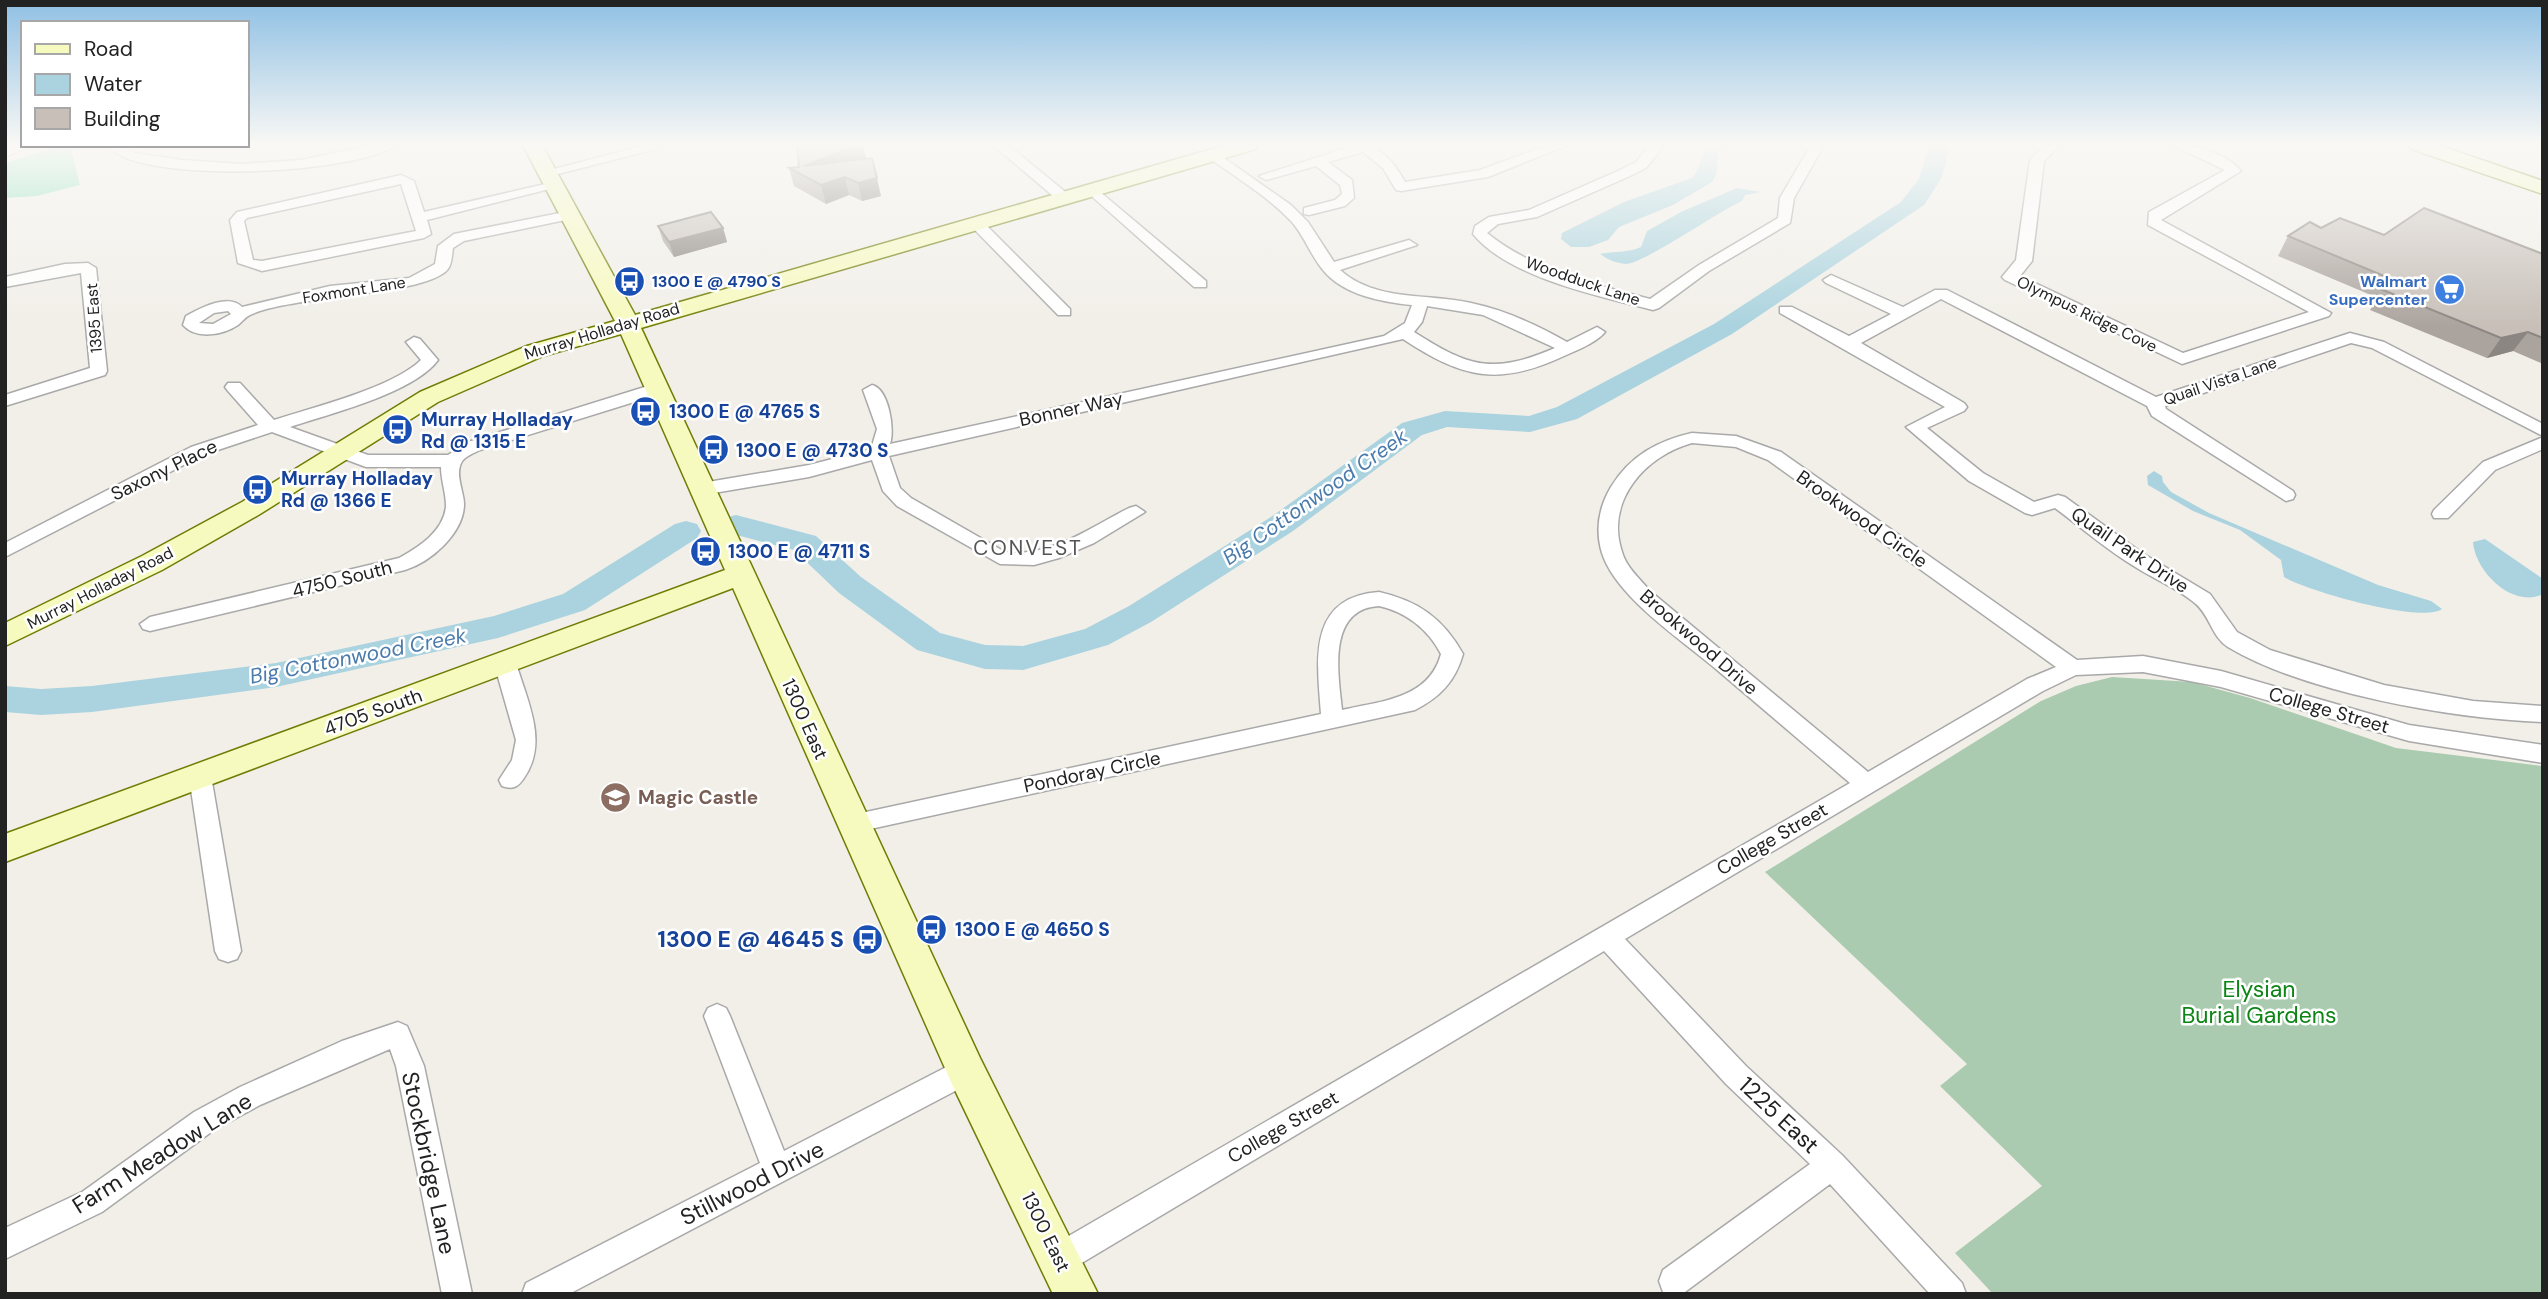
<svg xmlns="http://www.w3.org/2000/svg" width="2548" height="1299" viewBox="0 0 2548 1299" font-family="'DM Sans',sans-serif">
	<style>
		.cemetery { fill: #aacbaf }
		.pitch { fill: #88e0be }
		.water { fill: #aad3df }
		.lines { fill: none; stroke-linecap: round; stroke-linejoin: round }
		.river { fill: #aad3df; fill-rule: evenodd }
		.street-casing { stroke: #a9a9a9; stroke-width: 3 }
		.secondary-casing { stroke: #707d05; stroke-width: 3 }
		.street { fill: #fff; fill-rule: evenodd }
		.secondary { fill: #f7fabf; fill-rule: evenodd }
		.wall { fill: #aba49e }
		.shaded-wall { fill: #8b8681 }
		.building { fill: #c7bfb8; stroke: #8b8681; stroke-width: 2 }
		.labels { text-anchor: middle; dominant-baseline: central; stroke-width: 5; stroke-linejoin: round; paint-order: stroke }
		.far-transit-label { font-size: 16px; font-weight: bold; fill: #164399; stroke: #fff; text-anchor: start }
		.far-street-label { font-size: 16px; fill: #222; stroke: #fff }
		.far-shop-label { font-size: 16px; font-weight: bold; fill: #366cbe; stroke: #fff; text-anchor: end }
		.street-label { font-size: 19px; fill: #222; stroke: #fff }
		.transit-label { font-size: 19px; font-weight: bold; fill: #164399; stroke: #fff; text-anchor: start }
		.education-label { font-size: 19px; font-weight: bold; fill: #785e54; stroke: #fff; text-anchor: start }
		.water-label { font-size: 21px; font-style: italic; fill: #4a7aab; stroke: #fff }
		.neighbourhood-label { font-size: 21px; letter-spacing: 2px; fill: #555; stroke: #fff }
		.near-transit-label { font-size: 23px; font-weight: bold; fill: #164399; stroke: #fff; text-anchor: end }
		.near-park-label { font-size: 23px; fill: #0c8416; stroke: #fff }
		.near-street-label { font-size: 23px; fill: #222; stroke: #fff }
	</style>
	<rect width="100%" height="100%" fill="#f2efe9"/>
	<path class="cemetery" d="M 2112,677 L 2192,682 L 2250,698 L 2396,748 L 2543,766 L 2543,1294 L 1993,1294 L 1955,1253 L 2042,1186 L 1940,1086 L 1967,1064 L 1765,872 L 2041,701 L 2076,686 Z"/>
	<path class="pitch" d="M 65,145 L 70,145 L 80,185 L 37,196 L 5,198 L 5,163 Z"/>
	<path class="water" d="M 1708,145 L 1728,145 L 1718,150 L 1716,175 L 1712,182 L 1673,205 L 1619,227 L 1608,240 L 1589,247 L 1571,247 L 1561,239 L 1562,233 L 1624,202 L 1692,178 C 1701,168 1700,157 1708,145 Z
		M 1737,188 L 1761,192 L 1745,195 L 1742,201 C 1719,211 1643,264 1626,264 C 1616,263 1608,260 1600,254 C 1615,251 1627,253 1641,247 L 1647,231 L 1683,211 Z
		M 2154,471 L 2162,476 L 2163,482 L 2171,492 L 2209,513 L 2378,585 L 2431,601 L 2442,609 C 2421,624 2305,590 2284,577 L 2281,560 L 2240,530 L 2193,511 L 2148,485 L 2147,476 Z
		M 2485,539 L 2543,579 L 2543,594 C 2512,609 2475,571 2473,542 Z"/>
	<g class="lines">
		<path class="river" d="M 1929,145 L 1951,145 L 1941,179 L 1924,205 L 1732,334 L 1577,419 L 1530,432 L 1447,427 L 1422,435 L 1293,531 L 1151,622 L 1108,645 L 1023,670 L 985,669 L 917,650 L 839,593 L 794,550 L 725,532 L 721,525 L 725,518 L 736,515 L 816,536 L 861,577 L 940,633 L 985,645 L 1023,646 L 1085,629 L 1129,606 L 1271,517 L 1402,423 L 1445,411 L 1529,416 L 1557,407 L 1714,324 L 1901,202 L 1919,179 Z
			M 686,521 L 697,524 L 701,531 L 697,538 L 585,610 L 498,638 L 276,687 L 92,712 L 41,715 L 5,712 L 5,686 L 41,689 L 92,686 L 276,663 L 494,616 L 563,594 L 675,524 Z"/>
		<defs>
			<path id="street" d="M 12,145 L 32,145 L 5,157 L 5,148 Z
				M 107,145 L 120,145 L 134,153 L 182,160 L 242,164 L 301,160 L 373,145 L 396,145 C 358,174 136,186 107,145 Z
				M 646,145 L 664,147 L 546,177 L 539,173 Z
				M 993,145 L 1008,145 L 1069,195 L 1069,201 L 1059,201 Z
				M 1356,145 C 1381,145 1394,162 1405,182 L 1480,170 L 1548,145 L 1568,145 L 1488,177 L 1401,191 L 1396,190 L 1383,168 L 1363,152 L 1328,162 L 1352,180 L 1354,198 L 1345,206 L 1309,215 L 1304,214 L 1304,208 L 1335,200 L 1342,194 L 1340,185 L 1316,166 L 1266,180 L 1259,176 Z
				M 1650,145 L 1664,145 L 1646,168 L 1630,176 L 1537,217 L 1498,224 L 1487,233 C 1534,271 1594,284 1650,299 L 1699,265 L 1778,218 L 1780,198 L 1811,145 L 1824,145 L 1794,198 L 1790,223 L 1709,271 L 1659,308 L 1653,310 C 1600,296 1509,278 1473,234 L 1475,226 L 1489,217 L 1529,210 L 1620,170 L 1636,162 Z
				M 2045,145 L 2060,145 L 2044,161 L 2032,261 L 2020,276 L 2183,353 L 2309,312 L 2148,225 L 2149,212 L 2225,170 L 2172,145 C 2195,145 2225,152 2241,171 L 2161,220 L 2331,313 L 2329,316 L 2182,364 L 2005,280 L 2002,277 L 2016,260 L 2030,160 Z
				M 1214,151 L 1291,205 L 1308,222 L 1334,262 L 1409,240 L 1417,245 L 1340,270 C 1376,302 1427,293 1471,303 C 1505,310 1537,325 1567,342 L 1597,327 L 1605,332 C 1596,343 1577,350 1564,356 C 1498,387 1462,378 1403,339 L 889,456 L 900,488 L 911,498 L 1005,552 C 1050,558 1091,527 1129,508 L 1136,506 L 1145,512 L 1094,543 L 1059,558 L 1034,565 L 1000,564 L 897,506 L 883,491 L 872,460 L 809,477 L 702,495 L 693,489 L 702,483 L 809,465 L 871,449 L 877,429 L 863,390 L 872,385 C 889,389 895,430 890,444 L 1384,336 L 1405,323 L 1412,305 C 1382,302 1343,295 1323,270 C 1311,256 1304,235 1291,221 C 1267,196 1237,178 1209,158 L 1207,155 ZM 1427,306 L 1483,315 L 1555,348 C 1492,375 1469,367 1414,332 L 1422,322 Z
				M 401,175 L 414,181 L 424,212 L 554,182 L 561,186 L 427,220 L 431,234 L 424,238 L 262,271 L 238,263 L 230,220 L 237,212 ZM 401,184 L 416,231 L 262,261 L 253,260 L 244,221 L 247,218 Z
				M 1093,186 L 1206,281 L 1206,287 L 1194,287 L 1088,193 L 1086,190 Z
				M 570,211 L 575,212 L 575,218 L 464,241 L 453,248 C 452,254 452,264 448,269 C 426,296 291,295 250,315 C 245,317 242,322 238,325 C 223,335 196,340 183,325 L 186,316 C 201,308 228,293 242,307 L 330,286 L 409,278 L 435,264 L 438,246 L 454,234 ZM 228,311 L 231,314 L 213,324 L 199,323 L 214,313 Z
				M 976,219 L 981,220 L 1070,309 L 1070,315 L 1058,315 L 971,226 L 971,220 Z
				M 88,263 L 96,268 L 107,371 L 105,375 L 5,406 L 5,395 L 90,368 L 81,273 L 5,287 L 5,277 L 65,264 Z
				M 1831,275 L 1903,307 L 1935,290 L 1947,290 L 2156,397 L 2350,333 L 2384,342 L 2543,424 L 2543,436 L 2372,348 L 2351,343 L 2165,406 L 2166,409 L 2293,491 L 2295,495 L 2293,499 L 2286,501 L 2152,416 L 2147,406 L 1941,299 L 1861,343 L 1964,403 L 1967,407 L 1964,411 L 1927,428 L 1983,473 L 2034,502 L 2058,495 L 2065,497 L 2142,553 L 2210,594 L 2237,632 L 2270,650 L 2384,685 L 2473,701 L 2543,706 L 2543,722 C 2453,719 2305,693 2228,647 C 2212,637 2210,616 2196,604 C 2179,589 2156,580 2137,568 C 2108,551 2082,528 2055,508 L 2032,515 L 2025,513 L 1969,481 L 1906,427 L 1945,407 L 1780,313 L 1780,307 L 1792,307 L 1849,336 L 1891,314 L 1826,283 L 1823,280 Z
				M 414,337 L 420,339 L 438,360 C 414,393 329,414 290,427 L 368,455 L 448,455 L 468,442 L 651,385 L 657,384 L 666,389 L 663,393 L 480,450 C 472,454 462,457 460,466 C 456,477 464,493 464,504 C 464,533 431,562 405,570 L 150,631 L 143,629 L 140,624 L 150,617 L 399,558 C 419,547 444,531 446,506 C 446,493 441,480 441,467 L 366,467 L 272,432 L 203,455 L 5,557 L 5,543 L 191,447 L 258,425 L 228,391 L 225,387 L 228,383 L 240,383 L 274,420 C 314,407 392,388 421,360 L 406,342 Z
				M 1692,433 L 1736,436 L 1781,452 L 2077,660 L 2143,656 L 2221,671 L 2409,725 L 2543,745 L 2543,763 L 2409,741 L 2221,687 L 2143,672 L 2076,675 L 2043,691 L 1625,939 L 1746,1066 L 1842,1155 L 1962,1283 L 1966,1294 L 1930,1294 L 1830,1184 L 1685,1292 L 1663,1292 L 1659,1281 L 1663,1270 L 1810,1164 L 1726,1084 L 1604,951 L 1070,1270 L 1059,1274 L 1048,1270 L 1044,1259 L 1048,1248 L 1850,783 C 1805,745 1761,707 1716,669 C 1682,640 1616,597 1602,553 C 1595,530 1599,507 1611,487 C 1630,456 1657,441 1692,433 ZM 1692,443 L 1736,447 L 1768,460 L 2056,667 L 2027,679 L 1868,772 L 1650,591 C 1640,579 1626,567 1622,552 C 1605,501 1645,456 1692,443 Z
				M 2543,437 L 2543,449 L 2495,470 L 2448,518 L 2434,518 L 2432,514 L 2434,510 L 2483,462 Z
				M 1379,592 C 1418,601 1443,618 1463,654 C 1455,682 1440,697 1415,710 L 852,833 L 844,831 L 840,824 L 844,817 L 852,815 L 1321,714 C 1317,661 1307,597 1379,592 ZM 1379,606 C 1406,612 1428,629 1441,654 C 1429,699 1381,701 1342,710 C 1338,673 1327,609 1379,606 Z
				M 505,655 L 512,658 L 516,663 C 527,701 549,742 524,778 C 518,787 513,790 502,786 L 499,780 L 512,760 L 516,740 L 494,663 L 498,658 Z
				M 200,767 L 208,770 L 211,776 L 241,951 L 237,959 L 228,962 L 219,959 L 215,951 L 189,776 L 192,770 Z
				M 717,1004 L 726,1008 L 730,1016 L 784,1151 L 956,1062 L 966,1059 L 976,1062 L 980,1071 L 976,1080 L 569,1294 L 522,1294 L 526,1283 L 760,1163 L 704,1016 L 708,1008 Z
				M 398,1022 L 407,1026 L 424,1066 L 472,1294 L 442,1294 L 396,1066 L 390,1049 L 260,1105 L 214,1130 L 102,1212 L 5,1259 L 5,1228 L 82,1192 L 194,1112 L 240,1087 L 342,1041 Z"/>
			<path id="secondary" d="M 523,145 L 542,145 L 635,315 L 1226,145 L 1258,145 L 1256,149 L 641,328 L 980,1058 L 1098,1294 L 1053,1294 L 952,1084 L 733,588 L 5,862 L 5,834 L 725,570 L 621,334 L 543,356 L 438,402 L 260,514 L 162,570 L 5,646 L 5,623 L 142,556 L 242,502 L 420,392 L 527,346 L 615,321 Z
				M 2409,145 L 2438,145 L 2543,181 L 2543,194 L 2411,149 Z"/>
		</defs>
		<use href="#street" class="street-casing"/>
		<use href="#secondary" class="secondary-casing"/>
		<use href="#street" class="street"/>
		<use href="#secondary" class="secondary"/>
	</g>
	<path class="wall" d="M 866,159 L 881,196 L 862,201 L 849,195 L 826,204 L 794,186 L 789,168 Z
		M 658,226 L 723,228 L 727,242 L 674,257 L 663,241 Z
		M 2321,228 L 2543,254 L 2543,364 L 2513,351 L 2487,358 L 2370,310 L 2378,298 L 2278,256 L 2288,236 Z"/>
	<path class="shaded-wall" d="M 857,145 L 863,145 L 867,161 L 804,166 Z
		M 845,177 L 849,195 L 826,204 L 821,185 Z
		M 877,178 L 881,196 L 862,201 L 858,183 Z
		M 723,228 L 727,242 L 674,257 L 669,242 Z
		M 2528,332 L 2513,351 L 2487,358 L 2501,338 Z"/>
	<path class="building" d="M 857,145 L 804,166 L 872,158 L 877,178 L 858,183 L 845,177 L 821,185 L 789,168 L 799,167 L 797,146 Z
		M 2424,208 L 2543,254 L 2543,338 L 2528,332 L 2501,338 L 2383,290 L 2396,281 L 2288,236 L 2310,222 L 2321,228 L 2340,218 L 2384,235 Z
		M 711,212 L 723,228 L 669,242 L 658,226 Z"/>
	<linearGradient id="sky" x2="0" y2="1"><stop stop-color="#8fc0e4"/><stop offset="0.44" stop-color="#f9f8f5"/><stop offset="1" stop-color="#f9f8f5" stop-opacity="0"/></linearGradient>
	<rect width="2548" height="327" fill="url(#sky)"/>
	<defs>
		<symbol id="bus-disc" viewBox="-11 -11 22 22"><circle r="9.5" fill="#1a4fb4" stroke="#fff"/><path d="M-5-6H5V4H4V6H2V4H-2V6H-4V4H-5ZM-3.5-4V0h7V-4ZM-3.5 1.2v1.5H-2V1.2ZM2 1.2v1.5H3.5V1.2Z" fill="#fff"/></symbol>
		<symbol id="supermarket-disc" viewBox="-11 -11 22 22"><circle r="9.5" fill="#3f7fe0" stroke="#fff"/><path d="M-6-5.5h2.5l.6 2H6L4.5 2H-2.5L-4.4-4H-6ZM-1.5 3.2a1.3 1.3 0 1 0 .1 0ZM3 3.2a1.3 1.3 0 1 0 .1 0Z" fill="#fff"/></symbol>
		<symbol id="school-disc" viewBox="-11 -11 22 22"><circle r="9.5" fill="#8d6e63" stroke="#fff"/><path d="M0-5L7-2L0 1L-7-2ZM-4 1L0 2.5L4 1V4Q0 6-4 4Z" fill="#fff"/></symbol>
	</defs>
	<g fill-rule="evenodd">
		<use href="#bus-disc" x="612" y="264" width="35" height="35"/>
		<use href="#supermarket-disc" x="2432" y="272" width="35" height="35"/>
		<use href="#bus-disc" x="628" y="394" width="35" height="35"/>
		<use href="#bus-disc" x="380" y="412" width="35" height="35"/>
		<use href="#bus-disc" x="696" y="432" width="35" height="35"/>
		<use href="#bus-disc" x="240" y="472" width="35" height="35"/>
		<use href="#bus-disc" x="688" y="534" width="35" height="35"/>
		<use href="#school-disc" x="598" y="780" width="35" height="35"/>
		<use href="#bus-disc" x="914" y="912" width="35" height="35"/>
		<use href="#bus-disc" x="850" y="922" width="35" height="35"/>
	</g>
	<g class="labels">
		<g class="far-transit-label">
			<text x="652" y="281">1300 E @ 4790 S</text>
		</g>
		<g class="far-street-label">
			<text transform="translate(1583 281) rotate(19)">Woodduck Lane</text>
			<text transform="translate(354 290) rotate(-9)">Foxmont Lane</text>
			<text transform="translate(2087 314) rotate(26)">Olympus Ridge Cove</text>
			<text transform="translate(94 318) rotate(-94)">1395 East</text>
			<text transform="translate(602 331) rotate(-17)">Murray Holladay Road</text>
			<text transform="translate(2220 381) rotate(-19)">Quail Vista Lane</text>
			<text transform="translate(100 588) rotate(-27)">Murray Holladay Road</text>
		</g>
		<g class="far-shop-label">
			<text x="2427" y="281">Walmart<tspan x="2427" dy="18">Supercenter</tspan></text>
		</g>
		<g class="street-label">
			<text transform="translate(1071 409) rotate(-12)">Bonner Way</text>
			<text transform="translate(164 470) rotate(-26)">Saxony Place</text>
			<text transform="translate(1862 519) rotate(35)">Brookwood Circle</text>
			<text transform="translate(2130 550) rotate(34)">Quail Park Drive</text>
			<text transform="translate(342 579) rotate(-14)">4750 South</text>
			<text transform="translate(1699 642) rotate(41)">Brookwood Drive</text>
			<text transform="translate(2329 710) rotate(16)">College Street</text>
			<text transform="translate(373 712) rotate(-20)">4705 South</text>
			<text transform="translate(805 719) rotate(66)">1300 East</text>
			<text transform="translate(1092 772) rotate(-12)">Pondoray Circle</text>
			<text transform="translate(1772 839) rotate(-30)">College Street</text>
			<text transform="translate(1283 1127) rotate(-30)">College Street</text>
			<text transform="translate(1046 1232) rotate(64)">1300 East</text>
		</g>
		<g class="transit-label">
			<text x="669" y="411">1300 E @ 4765 S</text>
			<text x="421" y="419">Murray Holladay<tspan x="421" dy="22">Rd @ 1315 E</tspan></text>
			<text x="736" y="450">1300 E @ 4730 S</text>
			<text x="281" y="478">Murray Holladay<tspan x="281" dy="22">Rd @ 1366 E</tspan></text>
			<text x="728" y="551">1300 E @ 4711 S</text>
			<text x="955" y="929">1300 E @ 4650 S</text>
		</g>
		<g class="education-label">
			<text x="638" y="797">Magic Castle</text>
		</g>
		<g class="water-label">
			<text transform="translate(1315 497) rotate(-35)">Big Cottonwood Creek</text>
			<text transform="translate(358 656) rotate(-11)">Big Cottonwood Creek</text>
		</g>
		<g class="neighbourhood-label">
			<text x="1028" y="548">CONVEST</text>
		</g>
		<g class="near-transit-label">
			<text x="844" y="939">1300 E @ 4645 S</text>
		</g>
		<g class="near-park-label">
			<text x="2259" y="989">Elysian<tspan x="2259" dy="26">Burial Gardens</tspan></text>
		</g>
		<g class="near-street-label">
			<text transform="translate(1779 1115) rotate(43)">1225 East</text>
			<text transform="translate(162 1153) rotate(-32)">Farm Meadow Lane</text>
			<text transform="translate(429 1163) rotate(78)">Stockbridge Lane</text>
			<text transform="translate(752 1183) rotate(-27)">Stillwood Drive</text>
		</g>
	</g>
	<rect width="2548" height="1299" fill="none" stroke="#222222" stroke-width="14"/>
	<rect x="21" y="21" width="228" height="126" fill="#ffffff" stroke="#a7a7a7" stroke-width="2"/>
	<rect x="35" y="44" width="35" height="10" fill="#f7fabf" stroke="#a7a7a7" stroke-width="2"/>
	<text x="84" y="56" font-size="21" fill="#222222">Road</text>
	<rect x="35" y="74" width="35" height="21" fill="#aad3df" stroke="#a7a7a7" stroke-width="2"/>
	<text x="84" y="91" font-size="21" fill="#222222">Water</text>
	<rect x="35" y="108" width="35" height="21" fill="#c7bfb8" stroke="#a7a7a7" stroke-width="2"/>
	<text x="84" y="126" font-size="21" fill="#222222">Building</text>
</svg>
